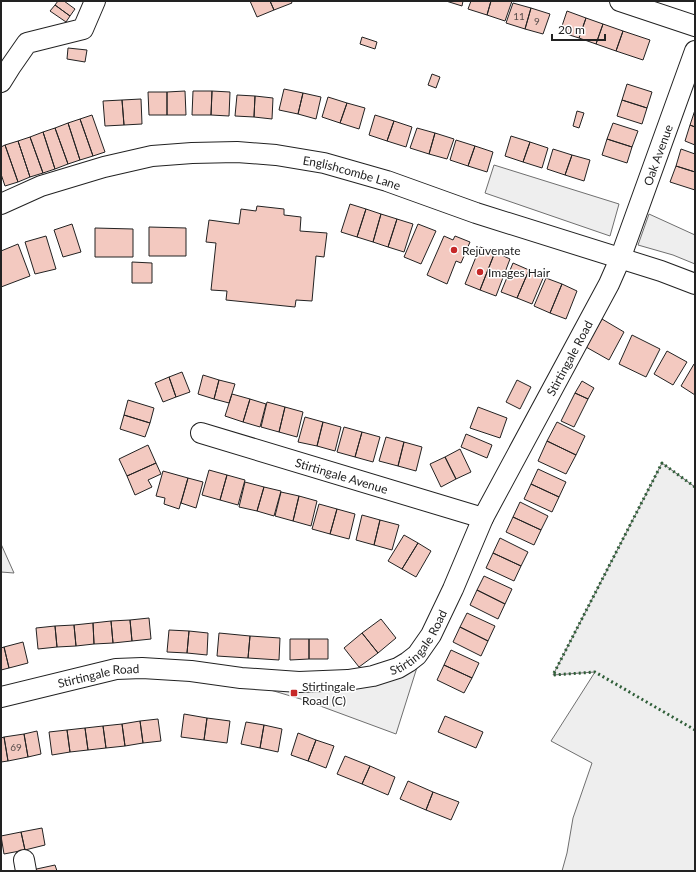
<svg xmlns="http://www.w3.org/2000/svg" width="696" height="872" viewBox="0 0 696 872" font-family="Lato,sans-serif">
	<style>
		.green { fill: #eee; stroke: #6f6f6f }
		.building { fill: #f3c9c0; stroke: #222 }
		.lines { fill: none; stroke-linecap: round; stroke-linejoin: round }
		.minor-casing { stroke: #222; stroke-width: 22 }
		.minor { stroke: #fff; stroke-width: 20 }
		.hedge { stroke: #2f5e38; stroke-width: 3; stroke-dasharray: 2 3; stroke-linecap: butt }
		.poi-dot { fill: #c62828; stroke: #fff; stroke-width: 1.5 }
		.labels { text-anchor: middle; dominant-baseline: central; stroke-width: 3; stroke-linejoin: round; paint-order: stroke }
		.number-label { font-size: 10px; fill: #564c4a }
		.street-label { font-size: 12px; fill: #222; stroke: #fff }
		.poi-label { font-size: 12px; fill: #222; stroke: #fff; text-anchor: start }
	</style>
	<rect width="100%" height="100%" fill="#fff"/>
	<path class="green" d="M 494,165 L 619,204 L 610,236 L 485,193 Z
		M 649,214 L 695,235 L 695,264 L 673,255 L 638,245 Z
		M 662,463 L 695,487 L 695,871 L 562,871 L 567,853 L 573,818 L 592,763 L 551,741 L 595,672 L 553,675 Z
		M 1,544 L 14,573 L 1,572 Z
		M 419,661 L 396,734 L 304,700 L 247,683 L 296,688 Z"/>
	<path class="building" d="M 58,1 L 64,1 L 75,9 L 70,16 L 55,5 Z
		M 250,1 L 270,1 L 274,10 L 257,17 Z
		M 270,1 L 291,1 L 292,3 L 274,10 Z
		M 446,1 L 463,1 L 462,6 Z
		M 471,1 L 491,1 L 487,15 L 468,9 Z
		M 491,1 L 512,1 L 505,21 L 487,15 Z
		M 513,3 L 531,8 L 525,29 L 506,23 Z
		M 55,5 L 70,16 L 66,22 L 50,11 Z
		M 531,8 L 550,14 L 543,34 L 525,29 Z
		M 567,11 L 586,18 L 579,38 L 560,32 Z
		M 586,18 L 603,24 L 596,44 L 579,38 Z
		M 603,24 L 623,31 L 616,51 L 596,44 Z
		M 623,31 L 650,40 L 643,60 L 616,51 Z
		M 362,37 L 377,42 L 375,49 L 360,44 Z
		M 68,48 L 87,50 L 85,62 L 67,59 Z
		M 432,74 L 440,77 L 436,88 L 428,85 Z
		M 627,84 L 652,92 L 647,108 L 622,100 Z
		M 284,89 L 303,93 L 298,114 L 279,110 Z
		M 185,91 L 186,115 L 167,115 L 167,92 Z
		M 193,91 L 212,91 L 211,115 L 192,115 Z
		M 212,91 L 230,92 L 229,116 L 211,115 Z
		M 148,92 L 167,92 L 167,115 L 149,115 Z
		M 303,93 L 321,97 L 316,119 L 298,114 Z
		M 237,95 L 255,96 L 254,117 L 235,116 Z
		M 255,96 L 273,98 L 272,119 L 254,117 Z
		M 328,97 L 347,103 L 340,123 L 322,117 Z
		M 141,99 L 142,124 L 124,125 L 122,100 Z
		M 122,100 L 124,125 L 105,126 L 103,101 Z
		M 622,100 L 647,108 L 642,124 L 617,116 Z
		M 347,103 L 365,108 L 359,129 L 340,123 Z
		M 695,110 L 695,127 L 690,125 Z
		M 577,111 L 584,113 L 579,128 L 573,126 Z
		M 92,115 L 105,152 L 93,156 L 80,119 Z
		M 375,115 L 394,121 L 387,141 L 369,135 Z
		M 80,119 L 93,156 L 80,160 L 68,123 Z
		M 394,121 L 412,127 L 406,147 L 387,141 Z
		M 68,123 L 80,160 L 68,164 L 55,128 Z
		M 613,123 L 638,131 L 632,147 L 607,139 Z
		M 690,125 L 695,127 L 695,145 L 685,141 Z
		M 55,128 L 68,164 L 55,169 L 43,132 Z
		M 417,128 L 435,133 L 429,154 L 410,148 Z
		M 43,132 L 55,169 L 43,173 L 30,137 Z
		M 435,133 L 454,139 L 447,159 L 429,154 Z
		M 511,136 L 530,142 L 523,162 L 505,156 Z
		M 30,137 L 43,173 L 30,177 L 18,141 Z
		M 607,139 L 632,147 L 627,163 L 602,155 Z
		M 456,140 L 475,146 L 468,166 L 450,160 Z
		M 18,141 L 30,177 L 18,182 L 5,145 Z
		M 530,142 L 548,148 L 542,168 L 523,162 Z
		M 5,145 L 18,182 L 5,186 L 1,174 L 1,147 Z
		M 475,146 L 493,152 L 487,172 L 468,166 Z
		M 553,149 L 572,155 L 565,175 L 547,169 Z
		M 681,149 L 695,154 L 695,172 L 676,166 Z
		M 572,155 L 590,160 L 584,181 L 565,175 Z
		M 676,166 L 695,172 L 695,190 L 670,182 Z
		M 350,204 L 366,209 L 357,237 L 341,232 Z
		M 257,206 L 284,209 L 284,215 L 301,217 L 300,231 L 327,233 L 324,257 L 316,256 L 312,301 L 296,300 L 295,307 L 226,300 L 227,291 L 211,290 L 216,243 L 206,242 L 209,220 L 239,224 L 241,209 L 256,211 Z
		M 366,209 L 381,214 L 373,242 L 357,237 Z
		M 381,214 L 397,219 L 388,247 L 373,242 Z
		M 397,219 L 413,224 L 404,252 L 388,247 Z
		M 72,224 L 81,252 L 63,257 L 54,230 Z
		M 418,224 L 436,231 L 421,264 L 404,257 Z
		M 149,227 L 186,228 L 186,256 L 149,256 Z
		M 95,228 L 133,229 L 133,257 L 95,257 Z
		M 46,236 L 56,269 L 35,274 L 25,242 Z
		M 444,236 L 453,240 L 455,236 L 470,242 L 461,263 L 456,261 L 447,284 L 427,275 Z
		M 18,244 L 30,276 L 1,287 L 1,251 Z
		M 480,247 L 495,252 L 480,290 L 465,284 Z
		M 495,252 L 510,259 L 496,296 L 480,290 Z
		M 132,262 L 152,263 L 152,283 L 132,283 Z
		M 513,263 L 529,270 L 517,298 L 501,292 Z
		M 529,270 L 544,276 L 532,304 L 517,298 Z
		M 546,278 L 562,284 L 550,313 L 534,306 Z
		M 562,284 L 577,291 L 566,319 L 550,313 Z
		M 602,319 L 624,332 L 609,360 L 586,347 Z
		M 632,335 L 660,349 L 646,377 L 619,364 Z
		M 667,351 L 687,362 L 673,385 L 654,374 Z
		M 694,364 L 695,364 L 695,395 L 681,386 Z
		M 182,372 L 190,392 L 176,397 L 169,377 Z
		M 203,375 L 219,380 L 214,399 L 198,394 Z
		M 169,377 L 176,397 L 163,402 L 155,383 Z
		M 219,380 L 235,384 L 229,403 L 214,399 Z
		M 517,380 L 531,387 L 520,409 L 506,402 Z
		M 582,381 L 594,388 L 588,399 L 575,393 Z
		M 575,393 L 588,399 L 574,427 L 561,421 Z
		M 232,394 L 250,399 L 243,422 L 225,416 Z
		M 250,399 L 266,404 L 260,427 L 243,422 Z
		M 128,400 L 154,408 L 150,423 L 124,415 Z
		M 267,402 L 285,407 L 279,432 L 261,427 Z
		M 285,407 L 303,412 L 297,437 L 279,432 Z
		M 478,407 L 507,418 L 500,438 L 470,428 Z
		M 124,415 L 150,423 L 145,437 L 120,429 Z
		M 305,417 L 323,422 L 317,446 L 298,442 Z
		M 323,422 L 341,427 L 335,451 L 317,446 Z
		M 557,422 L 585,436 L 576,455 L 547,441 Z
		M 344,427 L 362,432 L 355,457 L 337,452 Z
		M 362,432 L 380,437 L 373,462 L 355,457 Z
		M 466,434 L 492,445 L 487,458 L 461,447 Z
		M 386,437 L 404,442 L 398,466 L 379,461 Z
		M 547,441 L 576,455 L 566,474 L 538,461 Z
		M 404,442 L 422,447 L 416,471 L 398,466 Z
		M 148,445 L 156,463 L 127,476 L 119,459 Z
		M 460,449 L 471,472 L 456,479 L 445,457 Z
		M 445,457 L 456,479 L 441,487 L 430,464 Z
		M 156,463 L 161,474 L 148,480 L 152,487 L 135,495 L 127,476 Z
		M 538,469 L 566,482 L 559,497 L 531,484 Z
		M 209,470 L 227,475 L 220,500 L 202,495 Z
		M 163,471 L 188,478 L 179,509 L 164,504 L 165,498 L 156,496 Z
		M 227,475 L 245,480 L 238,505 L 220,500 Z
		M 188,478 L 203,482 L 196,508 L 181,503 Z
		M 245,482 L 264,487 L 257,511 L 239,507 Z
		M 531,484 L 559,497 L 552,512 L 524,499 Z
		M 264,487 L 281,491 L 274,516 L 257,511 Z
		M 281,492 L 299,496 L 293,521 L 275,516 Z
		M 299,496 L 317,501 L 311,526 L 293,521 Z
		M 520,502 L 548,516 L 541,530 L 513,517 Z
		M 319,504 L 337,509 L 330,534 L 312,529 Z
		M 337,509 L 355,514 L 349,539 L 330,534 Z
		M 362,515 L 380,520 L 374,545 L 356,540 Z
		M 513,517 L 541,530 L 534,545 L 506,532 Z
		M 380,520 L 399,525 L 392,550 L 374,545 Z
		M 404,535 L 418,543 L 402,569 L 388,561 Z
		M 500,538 L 528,552 L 521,566 L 493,553 Z
		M 418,543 L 431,551 L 416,577 L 402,569 Z
		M 493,553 L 521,566 L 514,581 L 486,568 Z
		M 484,576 L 512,589 L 505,604 L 477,590 Z
		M 477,590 L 505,604 L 498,619 L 470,605 Z
		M 467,613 L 495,626 L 488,641 L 460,627 Z
		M 149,618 L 151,639 L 132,641 L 130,620 Z
		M 381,619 L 396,638 L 378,653 L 362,633 Z
		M 130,620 L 132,641 L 113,643 L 111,621 Z
		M 111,621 L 113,643 L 94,644 L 93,623 Z
		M 93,623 L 94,644 L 76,646 L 74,625 Z
		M 74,625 L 76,646 L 57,647 L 55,626 Z
		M 55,626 L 57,647 L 38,649 L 36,628 Z
		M 460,627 L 488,641 L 481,656 L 453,642 Z
		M 169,630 L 189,631 L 187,653 L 167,652 Z
		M 189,631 L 208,633 L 207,655 L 187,653 Z
		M 219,633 L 250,636 L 248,658 L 217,656 Z
		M 362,633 L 378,653 L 359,667 L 344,648 Z
		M 250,636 L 280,638 L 279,660 L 248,658 Z
		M 290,639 L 309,639 L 309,659 L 290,660 Z
		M 309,639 L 328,639 L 328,659 L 309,659 Z
		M 23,642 L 28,663 L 9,668 L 4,647 Z
		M 4,647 L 9,668 L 1,670 L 1,648 Z
		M 451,650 L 479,663 L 472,678 L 444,665 Z
		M 444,665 L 472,678 L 464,693 L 437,680 Z
		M 184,714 L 207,718 L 204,740 L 181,737 Z
		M 445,716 L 483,732 L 476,748 L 438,732 Z
		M 207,718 L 230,721 L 227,743 L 204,740 Z
		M 158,719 L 161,741 L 143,743 L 140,721 Z
		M 140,721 L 143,743 L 125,746 L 122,724 Z
		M 246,722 L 264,725 L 260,748 L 241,744 Z
		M 122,724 L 125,746 L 106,748 L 103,726 Z
		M 264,725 L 282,729 L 278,752 L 260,748 Z
		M 103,726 L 106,748 L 88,750 L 85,728 Z
		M 85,728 L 88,750 L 70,752 L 67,730 Z
		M 67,730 L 70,752 L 52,755 L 49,732 Z
		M 37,731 L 41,754 L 28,757 L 24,734 Z
		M 298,733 L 316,740 L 308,761 L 291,755 Z
		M 24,734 L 28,757 L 8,761 L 4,737 Z
		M 4,737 L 8,761 L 1,762 L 1,738 Z
		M 316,740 L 334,746 L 326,768 L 308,761 Z
		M 345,756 L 370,766 L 362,784 L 337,774 Z
		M 370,766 L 395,777 L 388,795 L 362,784 Z
		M 408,781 L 433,792 L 426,810 L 400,799 Z
		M 433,792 L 459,802 L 451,820 L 426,810 Z
		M 42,828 L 45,845 L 25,850 L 21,832 Z
		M 21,832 L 25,850 L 4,854 L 1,836 Z
		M 55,865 L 57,871 L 32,871 L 32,870 Z"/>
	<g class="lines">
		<defs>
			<g id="minor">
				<path d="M 620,1 L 695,26"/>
				<path d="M 1,82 L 11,66 L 27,43 L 83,29 L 95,1"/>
				<path id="s1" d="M 1,204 L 41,186 L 104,167 L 152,156 L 192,153 L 237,152 L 276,155 L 324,163 L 387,181 L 476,213 L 661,271 L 695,284"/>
				<path id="s2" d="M 201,433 L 483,518"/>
				<path id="s3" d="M 1,697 L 116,669 L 142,668 L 191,671 L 241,678 L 299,682 L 348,680 L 373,676 L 398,668 L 408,662 L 417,655 L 431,635 L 453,589 L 483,518 L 609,284 L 620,259 L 695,51"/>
				<path d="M 24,860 L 26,871"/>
			</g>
		</defs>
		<use href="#minor" class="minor-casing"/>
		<use href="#minor" class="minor"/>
		<path class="hedge" d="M 695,487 L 662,463 L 553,675 L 595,672 L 695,730"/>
	</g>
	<g class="poi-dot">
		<circle cx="454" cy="250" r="4"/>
		<circle cx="480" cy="272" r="4"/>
		<rect x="290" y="689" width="8" height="8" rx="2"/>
	</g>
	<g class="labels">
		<g class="number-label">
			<text x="519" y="16">11</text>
			<text x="537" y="21">9</text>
			<text x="16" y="747">69</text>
		</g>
		<g class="street-label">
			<text stroke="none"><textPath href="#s3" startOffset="982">Oak Avenue</textPath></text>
			<text stroke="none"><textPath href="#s1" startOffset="361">Englishcombe Lane</textPath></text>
			<text stroke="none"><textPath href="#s3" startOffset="760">Stirtingale Road</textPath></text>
			<text stroke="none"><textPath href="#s2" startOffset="147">Stirtingale Avenue</textPath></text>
			<text stroke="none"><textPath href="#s3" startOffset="436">Stirtingale Road</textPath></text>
			<text stroke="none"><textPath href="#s3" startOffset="100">Stirtingale Road</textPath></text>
		</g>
		<g class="poi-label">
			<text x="462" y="250">Rejuvenate</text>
			<text x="488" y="272">Images Hair</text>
			<text x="302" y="686">Stirtingale<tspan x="302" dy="14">Road (C)</tspan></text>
		</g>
	</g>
	<rect width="696" height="872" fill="none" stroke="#222222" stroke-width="4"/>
	<path d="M552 34v6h53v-6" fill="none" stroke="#222222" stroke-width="2"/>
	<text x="558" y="34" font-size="12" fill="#222222" stroke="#ffffff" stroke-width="3" paint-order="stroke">20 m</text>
</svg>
